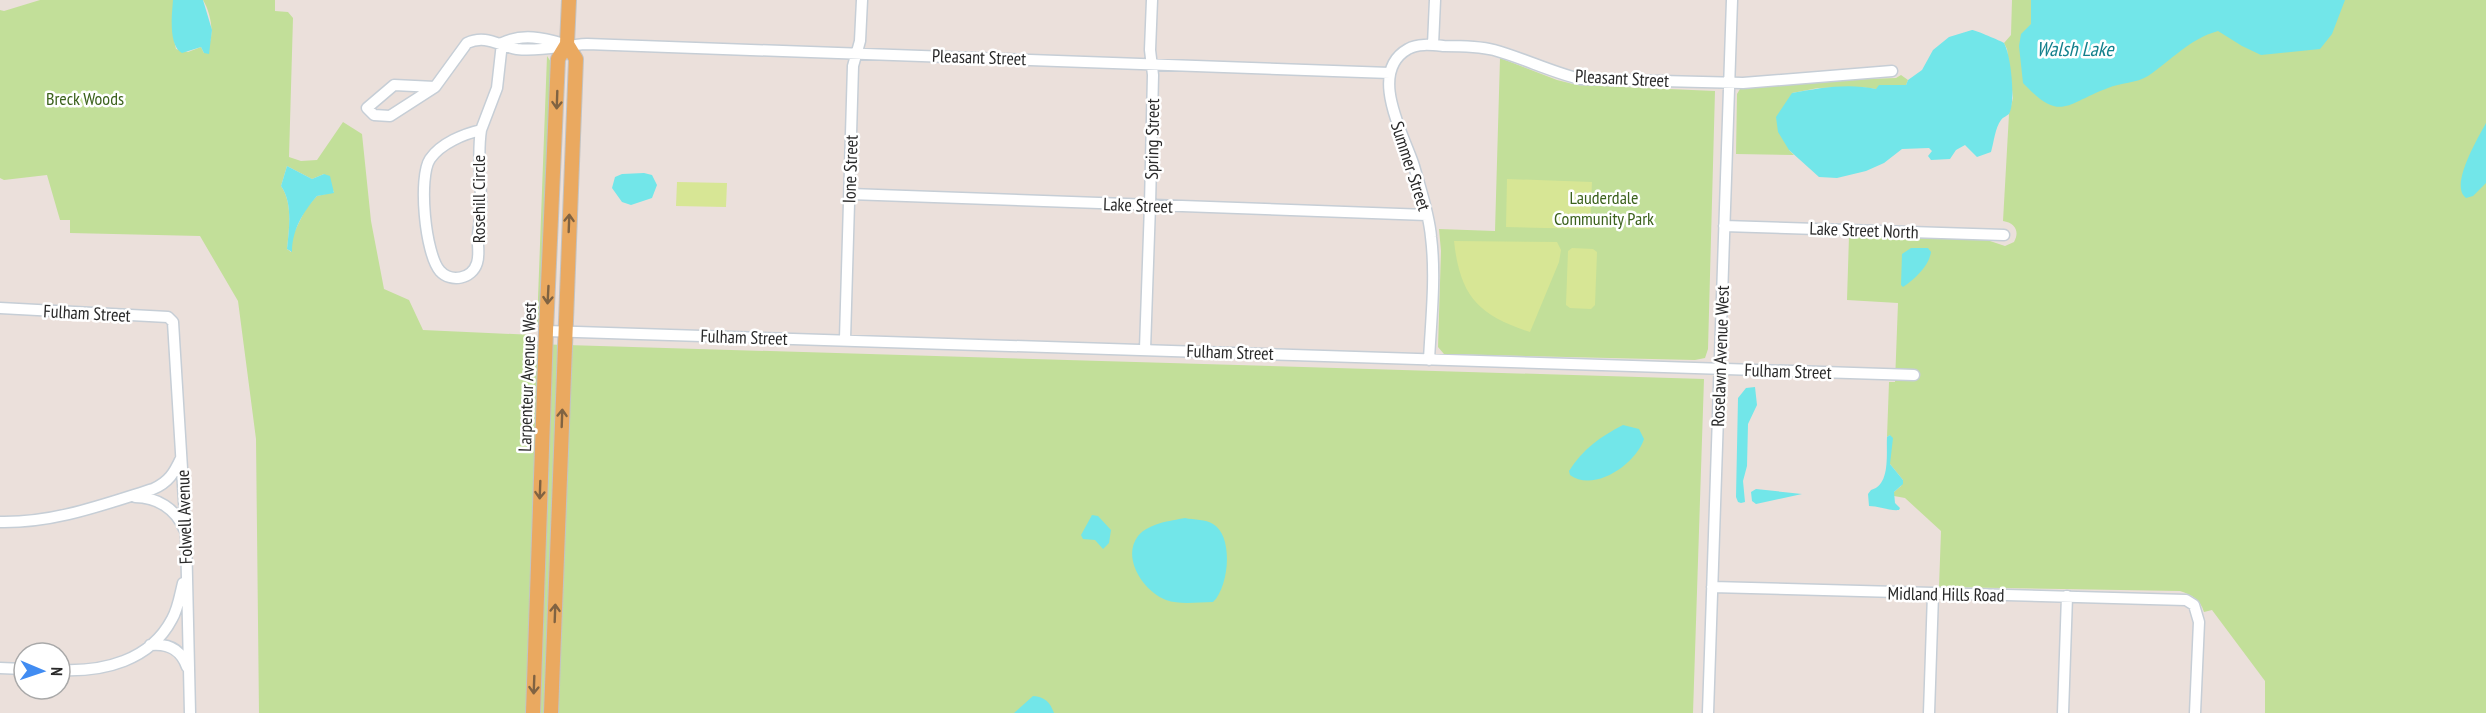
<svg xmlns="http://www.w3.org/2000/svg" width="2486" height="713" viewBox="0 0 2486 713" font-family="'PT Sans Narrow',sans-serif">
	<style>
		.green { fill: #c2df99; fill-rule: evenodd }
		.pitch { fill: #d7e695 }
		.water { fill: #72e6e9 }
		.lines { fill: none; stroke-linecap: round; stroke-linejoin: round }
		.minor-casing { stroke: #c6ced6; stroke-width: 13 }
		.major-casing { stroke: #c3c3c3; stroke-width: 16 }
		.minor { stroke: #fff; stroke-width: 10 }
		.major { stroke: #eaa960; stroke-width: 14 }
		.oneway { stroke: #806342 }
		.labels { text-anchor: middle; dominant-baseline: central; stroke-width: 5; stroke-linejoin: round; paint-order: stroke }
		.street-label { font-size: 18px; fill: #292929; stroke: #fff }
		.park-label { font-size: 18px; fill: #3c621d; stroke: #fff }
		.water-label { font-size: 20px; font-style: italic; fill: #13808c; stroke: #fff }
	</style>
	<rect width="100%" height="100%" fill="#ebe0db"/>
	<path class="green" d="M 40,0 L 173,0 L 173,35 L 176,49 L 188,52 L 201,47 L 204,53 C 216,40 212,15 203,0 L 275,0 L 275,11 L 288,12 L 293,18 L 289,157 L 301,161 L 317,160 L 343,122 L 362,134 L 371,221 L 384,289 L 409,300 L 423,330 L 534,335 L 534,344 L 1704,379 L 1693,713 L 259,713 L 256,439 L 238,301 L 200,236 L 70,233 L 70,220 L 60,220 L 47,175 L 4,180 L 0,178 L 0,10 L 4,11 ZM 287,166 L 312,179 L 324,174 L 334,192 L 317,196 L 306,208 L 292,237 L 291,252 L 287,249 C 289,229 293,203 281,186 Z
		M 2012,0 L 2486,0 L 2486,713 L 2265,713 L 2265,681 L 2212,610 L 2204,612 C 2200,599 2192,595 2180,591 L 1939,587 L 1941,531 L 1905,498 L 1894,496 L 1894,492 L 1901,486 L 1903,480 L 1890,464 L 1890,435 L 1887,437 L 1889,382 L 1895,382 L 1898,303 L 1847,300 L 1849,236 L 1987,240 L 2005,246 L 2014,242 C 2020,231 2015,223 2003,221 L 2009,114 L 2013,98 L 2007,49 L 2004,43 L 2011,35 Z
		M 547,56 L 551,62 L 539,325 L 537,325 Z
		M 1500,58 L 1557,80 L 1577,85 L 1715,91 L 1708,349 L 1705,358 L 1695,360 L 1444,354 L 1438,347 L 1441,251 L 1439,229 L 1495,231 Z
		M 1901,75 L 1908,80 L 1906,85 L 1876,89 L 1859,87 L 1818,88 L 1792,93 L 1789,150 L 1794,155 L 1736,154 L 1737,94 L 1740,89 L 1838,80 L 1896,78 Z"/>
	<path class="pitch" d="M 1507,179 L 1592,182 L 1590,229 L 1506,227 Z
		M 677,182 L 727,183 L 726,207 L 676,206 Z
		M 1454,241 L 1557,242 L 1561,250 L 1559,262 L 1530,332 C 1478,315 1460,296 1454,241 Z
		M 1572,248 L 1593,249 L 1597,252 L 1595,305 L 1591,309 L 1570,308 L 1566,305 L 1568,251 Z"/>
	<path class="water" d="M 173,0 L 203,0 L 212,30 L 209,54 L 204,53 L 201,47 L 182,53 C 168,45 172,14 173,0 Z
		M 2031,0 L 2345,0 L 2332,34 L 2320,49 L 2261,55 L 2242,46 L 2218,31 C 2189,39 2172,60 2148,76 C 2137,83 2120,83 2108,88 C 2065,104 2061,123 2023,83 L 2019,46 L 2021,34 L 2031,24 Z
		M 1972,30 C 1975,30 2001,41 2004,43 C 2011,55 2016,102 2009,114 C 2007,116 2003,117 2001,120 C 1995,128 1994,142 1991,152 L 1977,157 L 1965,145 L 1956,150 L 1950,159 L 1931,160 L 1928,156 L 1932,151 L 1929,148 L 1902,149 L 1884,163 L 1866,171 L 1837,178 L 1819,177 L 1789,150 L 1778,132 L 1776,117 L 1792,93 C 1819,88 1848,83 1876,89 L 1879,85 L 1906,85 L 1908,80 L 1922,70 L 1933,50 L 1949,37 Z
		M 2486,123 L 2486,183 L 2473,196 L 2466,198 C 2449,186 2478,138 2486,123 Z
		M 287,166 L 312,179 L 324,174 L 330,176 L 334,193 L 317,196 C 303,212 292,230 292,252 L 287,249 C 289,229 293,203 281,186 Z
		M 644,173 L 652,175 L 657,185 L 652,198 L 631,205 L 622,202 L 612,188 L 615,177 L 622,174 Z
		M 1911,248 L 1928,248 L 1931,252 C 1929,266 1915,279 1903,287 L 1901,285 L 1902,254 Z
		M 1755,387 L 1757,405 L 1748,424 L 1747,466 L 1743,481 L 1745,502 L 1741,503 L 1738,502 L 1736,497 L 1738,398 L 1746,388 Z
		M 1623,425 L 1639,429 L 1644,439 C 1636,464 1594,493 1570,475 L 1569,471 C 1582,450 1601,436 1623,425 Z
		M 1890,435 L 1893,438 L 1890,464 L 1903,480 L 1903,484 L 1894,492 L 1895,503 L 1900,508 L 1899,510 C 1889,511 1879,506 1869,506 L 1868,494 L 1871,490 C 1891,485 1886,453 1887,437 Z
		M 1756,489 L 1802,494 L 1756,504 L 1752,501 L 1751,492 Z
		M 1092,515 L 1098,516 L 1111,530 L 1109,543 L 1103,549 L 1095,540 L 1083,539 L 1081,535 Z
		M 1185,518 C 1194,520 1206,519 1213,524 C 1234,536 1229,587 1213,602 C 1198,602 1180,605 1166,600 C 1144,592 1121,558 1138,536 C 1149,523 1170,521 1185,518 Z
		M 1033,696 C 1045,697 1050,702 1054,713 L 1014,713 Z"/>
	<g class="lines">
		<defs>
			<path id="minor" d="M 502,43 C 523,33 543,38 564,44
				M 1433,45 L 1435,0
				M 435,87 L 390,116 L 374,115 L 367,108 L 394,85 L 435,87 L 467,43 C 486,34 499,46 517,49 C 540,52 563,45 587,44 L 1390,73
				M 481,130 C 477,155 481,178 481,203 C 481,214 479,225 478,235 C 477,244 480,254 477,263 C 472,279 451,283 440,271 C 425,254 418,177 430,159 C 441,143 464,134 481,130 Z
				M 481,130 L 497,88 L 502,43
				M 850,194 L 1427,215
				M 1724,226 L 2004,235
				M 0,308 L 168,317 L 173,322 L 186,534 L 190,713
				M 546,331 L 1914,375
				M 845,339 L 853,66 L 860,41 L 862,0
				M 1145,349 L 1150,205 L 1153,75 L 1150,50 L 1152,0
				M 1429,360 C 1431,319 1436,277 1431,237 C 1429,213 1420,188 1414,166 C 1404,135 1367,72 1408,49 C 1418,43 1433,45 1444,46 C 1460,46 1478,46 1494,50 C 1523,58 1551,72 1580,79 L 1743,83 L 1892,71
				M 135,497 C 157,497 176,509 184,529
				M 0,522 C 54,523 102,505 153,489 C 169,482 174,473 181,458
				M 1712,587 L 2186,600 L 2194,605 L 2199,622 L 2195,713
				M 150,645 C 168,643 181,649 187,667
				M 0,668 L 24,669
				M 60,670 C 103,672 150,661 172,619 C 178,609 180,595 183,583
				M 1708,713 L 1732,0
				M 1929,713 L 1933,594
				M 2063,713 L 2067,596"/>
			<path id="major" d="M 533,713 L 546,331 L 558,59 L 567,44 L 569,0
				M 551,713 L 576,59 L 567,44"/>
		</defs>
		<use href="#minor" class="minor-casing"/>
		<use href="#major" class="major-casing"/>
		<use href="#minor" class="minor"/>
		<use href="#major" class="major"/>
	</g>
	<defs><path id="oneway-shaft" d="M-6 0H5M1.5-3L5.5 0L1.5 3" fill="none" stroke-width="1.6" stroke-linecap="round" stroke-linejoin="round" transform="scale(1.5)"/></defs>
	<g class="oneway">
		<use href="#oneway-shaft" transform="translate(557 100) rotate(92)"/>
		<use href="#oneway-shaft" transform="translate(569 223) rotate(-88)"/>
		<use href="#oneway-shaft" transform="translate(548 295) rotate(93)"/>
		<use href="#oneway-shaft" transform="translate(562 418) rotate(-88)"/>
		<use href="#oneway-shaft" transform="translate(540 490) rotate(92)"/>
		<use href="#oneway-shaft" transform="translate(555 613) rotate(-88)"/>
		<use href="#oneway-shaft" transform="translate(534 685) rotate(92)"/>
	</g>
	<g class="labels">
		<g class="street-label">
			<text transform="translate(979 57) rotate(2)">Pleasant Street</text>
			<text transform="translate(1622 78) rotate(3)">Pleasant Street</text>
			<text transform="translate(1152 139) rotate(-89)">Spring Street</text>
			<text transform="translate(1411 166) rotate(72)">Summer Street</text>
			<text transform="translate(850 169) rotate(-88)">Ione Street</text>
			<text transform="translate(478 199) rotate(-90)">Rosehill Circle</text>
			<text transform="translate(1138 205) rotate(2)">Lake Street</text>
			<text transform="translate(1864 230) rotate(2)">Lake Street North</text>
			<text transform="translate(87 313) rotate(3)">Fulham Street</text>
			<text transform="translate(744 337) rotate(2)">Fulham Street</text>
			<text transform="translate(1230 352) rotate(2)">Fulham Street</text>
			<text transform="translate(1720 356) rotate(-88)">Roselawn Avenue West</text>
			<text transform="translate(1788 371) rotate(2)">Fulham Street</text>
			<text transform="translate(527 377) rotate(-88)">Larpenteur Avenue West</text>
			<text transform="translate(184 517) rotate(-92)">Folwell Avenue</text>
			<text transform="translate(1946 594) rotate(1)">Midland Hills Road</text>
		</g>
		<g class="park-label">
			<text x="85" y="98">Breck Woods</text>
			<text x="1604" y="197">Lauderdale<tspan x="1604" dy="21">Community Park</tspan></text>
		</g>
		<g class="water-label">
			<text x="2075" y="49">Walsh Lake</text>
		</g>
	</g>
	<g transform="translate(42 671) rotate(92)"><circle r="28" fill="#ffffff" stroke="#a9a9a9" stroke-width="1.5"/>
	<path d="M0-4.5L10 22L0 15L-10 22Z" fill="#418cf2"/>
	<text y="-9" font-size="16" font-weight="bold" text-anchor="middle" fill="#292929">N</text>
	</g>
</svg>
